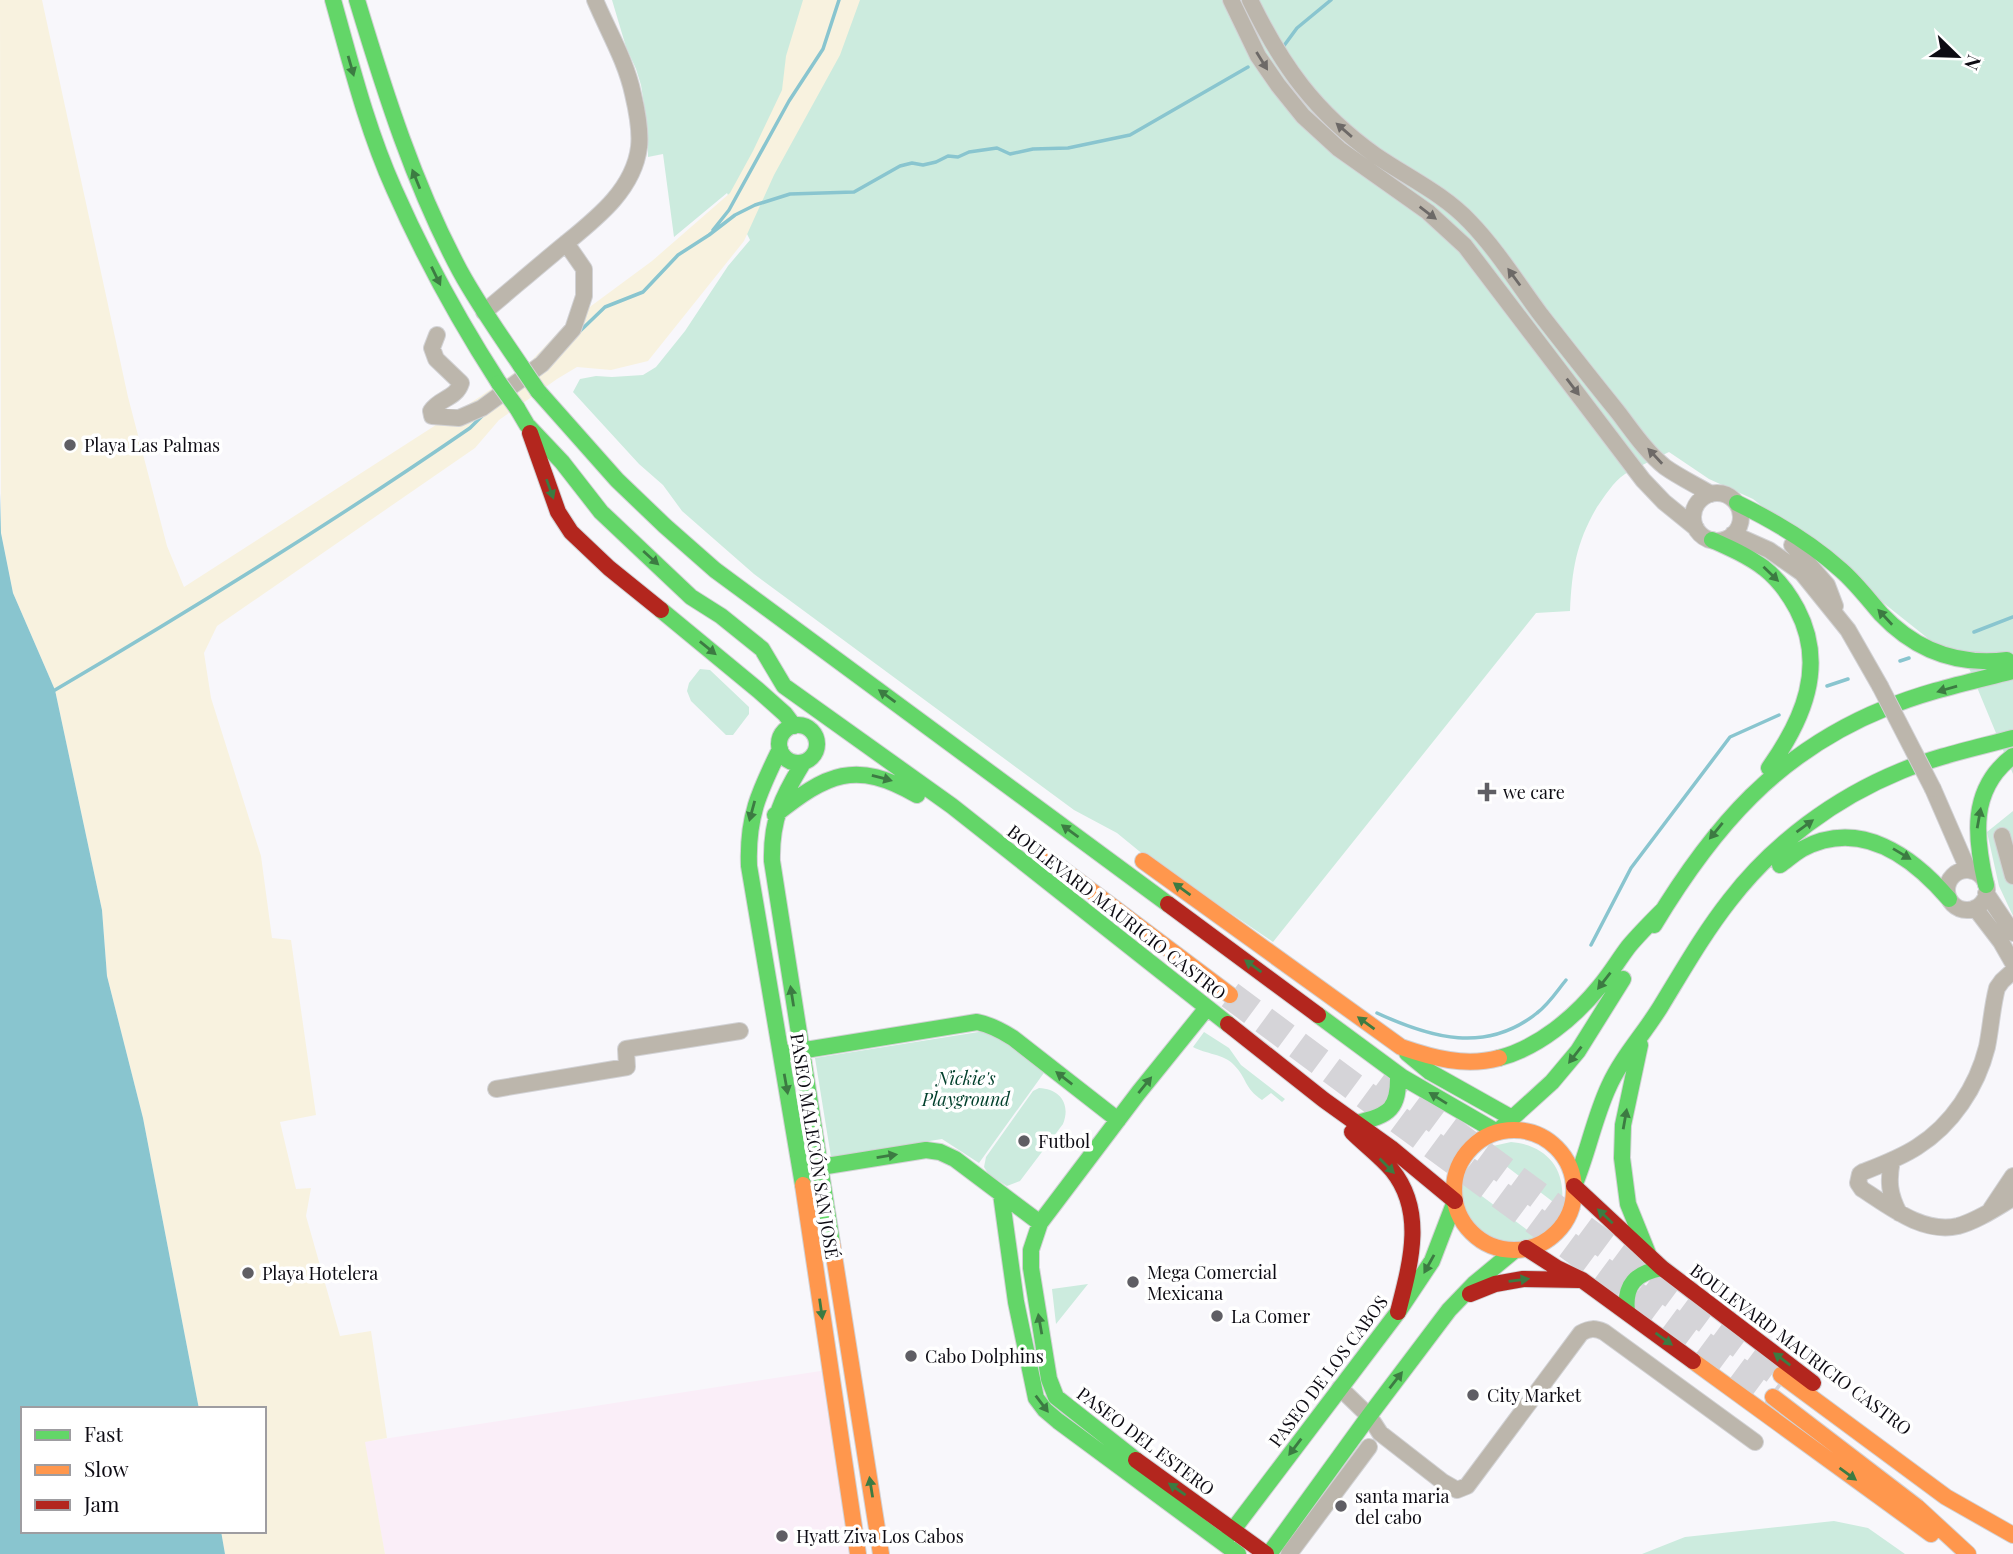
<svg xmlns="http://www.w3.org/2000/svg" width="2013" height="1554" viewBox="0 0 2013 1554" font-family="'Playfair Display',serif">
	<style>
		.commercial { fill: #faeef8 }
		.green { fill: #ccebde }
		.sand { fill: #f8f2df }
		.water { fill: #89c5cf }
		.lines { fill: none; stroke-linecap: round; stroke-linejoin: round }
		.stream { stroke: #89c5cf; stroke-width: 3.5 }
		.highway-tunnel { stroke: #d5d4d8; stroke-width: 28; stroke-dasharray: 28 14; stroke-linecap: butt }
		.street-casing { stroke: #d2d2d5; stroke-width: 18 }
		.fast-casing { stroke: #d2d2d5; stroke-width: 18 }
		.slow-casing { stroke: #d2d2d5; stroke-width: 18 }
		.jam-casing { stroke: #d2d2d5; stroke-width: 18 }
		.street { stroke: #bcb6ac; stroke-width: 16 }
		.fast { stroke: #63d668; stroke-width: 16 }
		.slow { stroke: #ff974d; stroke-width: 16 }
		.jam { stroke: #b3261e; stroke-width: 16 }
		.street-bridge-casing { stroke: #d2d2d5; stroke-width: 18; stroke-linecap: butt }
		.fast-bridge-casing { stroke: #d2d2d5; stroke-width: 18; stroke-linecap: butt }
		.street-bridge { stroke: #bcb6ac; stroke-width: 16 }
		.fast-bridge { stroke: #63d668; stroke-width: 16 }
		.oneway { fill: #6d6967 }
		.oneway2 { fill: #3c7b42 }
		.poi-dot { fill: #5f5e64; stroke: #fff; stroke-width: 2.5 }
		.labels { text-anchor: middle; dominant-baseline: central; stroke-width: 7; stroke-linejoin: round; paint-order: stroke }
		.poi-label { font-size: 18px; fill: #0d0b13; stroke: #fff; text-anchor: start }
		.street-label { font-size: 18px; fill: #0d0b13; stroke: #fff }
		.park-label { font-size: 18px; font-style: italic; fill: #003f2b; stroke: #fff }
	</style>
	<rect width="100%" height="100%" fill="#f8f7fb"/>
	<path class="commercial" d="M 827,1370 L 851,1554 L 385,1554 L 364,1442 Z"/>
	<path class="green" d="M 612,0 L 2013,0 L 2013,774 L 1964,656 L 1935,644 L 1753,499 L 1709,479 L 1669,452 C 1655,459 1639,466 1625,474 C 1613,482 1605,496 1597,507 C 1576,543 1572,570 1570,611 L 1536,613 L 1273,942 L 1139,851 L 1117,833 L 1074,810 L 754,574 L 682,511 L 663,485 L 639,464 L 573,392 L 580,379 L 596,376 L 612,377 L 643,375 L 656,367 L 685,331 L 728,266 L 750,240 L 727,193 L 674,237 L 663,154 L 648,157 L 647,124 L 641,85 L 636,69 L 626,47 Z
		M 700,669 L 710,670 L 749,707 L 749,714 L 733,735 L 726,735 L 691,701 L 687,691 L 689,683 Z
		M 2013,811 L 2013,916 L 1999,886 L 1987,832 Z
		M 991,1030 L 1046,1070 L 979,1163 L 942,1139 L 831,1157 L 815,1058 Z
		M 1204,1032 L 1229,1048 L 1241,1065 L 1285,1099 L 1282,1102 L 1271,1093 L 1262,1100 C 1244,1088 1247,1078 1234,1065 C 1224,1054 1205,1054 1193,1047 Z
		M 1039,1088 C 1060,1089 1071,1104 1063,1124 L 1020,1181 L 1007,1186 L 989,1175 L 984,1167 L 986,1157 L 1033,1091 Z
		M 1511,1142 C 1548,1145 1568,1171 1561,1208 L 1485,1150 L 1493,1146 Z
		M 1463,1182 L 1538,1238 C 1496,1258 1456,1228 1463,1182 Z
		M 1088,1284 L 1056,1324 L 1052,1289 Z
		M 1834,1521 L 1868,1528 L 1905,1554 L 1642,1554 L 1685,1537 Z"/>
	<path class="sand" d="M 0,0 L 42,0 L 128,397 L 167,546 L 184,587 L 481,396 L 532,360 L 564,326 L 652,261 L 730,193 L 753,151 L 782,90 L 786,56 L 803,0 L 860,0 L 840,55 L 774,175 L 744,241 L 648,361 L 611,370 L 577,367 L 557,379 L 499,420 L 475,448 L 217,626 L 204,653 L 211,698 L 261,856 L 272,938 L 291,940 L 316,1115 L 280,1122 L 296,1189 L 311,1188 L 306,1216 L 340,1336 L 371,1331 L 387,1438 L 365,1442 L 385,1554 L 225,1554 L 221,1531 L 264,1531 L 264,1409 L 199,1409 L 143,1118 L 107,976 L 102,910 L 55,690 L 13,593 L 1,533 Z"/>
	<path class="water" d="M 0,493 L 1,533 L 13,593 L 55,690 L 102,910 L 107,976 L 143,1118 L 199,1409 L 23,1409 L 23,1531 L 221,1531 L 225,1554 L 0,1554 Z"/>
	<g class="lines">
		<path class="stream" d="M 1283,47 L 1297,28 L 1331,0
			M 713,230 L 729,210 L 789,101 L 823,49 L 839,0
			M 578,333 L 605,307 L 643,292 L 678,255 L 709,235 L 735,215 L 755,205 L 790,194 L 854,192 L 900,166 L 912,163 L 923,165 L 936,162 L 948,156 L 958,157 L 969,152 L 997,148 L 1010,154 L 1033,149 L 1068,148 L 1130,135 L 1248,67
			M 1974,632 L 2013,617
			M 1900,661 L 1909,658
			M 1827,686 L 1848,679
			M 55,690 C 196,607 335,521 470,428 L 483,415
			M 1591,945 L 1631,868 L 1730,737 L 1779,715
			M 1377,1013 C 1431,1038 1486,1054 1537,1013 C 1549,1004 1557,991 1566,980"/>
		<path class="highway-tunnel" d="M 1230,995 L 1773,1397
			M 1381,1079 L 1781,1375"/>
		<defs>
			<path id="street" d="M 1231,0 L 1258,56 L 1278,85 L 1303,116 L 1339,149 L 1428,212 L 1465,246 L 1643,480 L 1664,502 L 1696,528
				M 1250,0 C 1282,66 1315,112 1375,155 C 1407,177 1444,194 1470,222 C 1497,250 1518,284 1541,315 C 1566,347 1591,379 1617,411 C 1631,429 1646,452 1665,467 C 1679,477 1696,485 1711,494
				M 484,312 C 507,293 530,273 553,254 C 587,225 633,195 639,147 C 641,130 637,111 633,94 C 626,61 608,31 595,0
				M 437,335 L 432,348 L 436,359 L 461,383 C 456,399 439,398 431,411 L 432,416 L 459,418 L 482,408 L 542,364 L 573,329 L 584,296 L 584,269 L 566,243
				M1693 517a24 24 0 1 1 48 0a24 24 0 1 1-48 0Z
				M 1733,534 L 1769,550 L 1802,573 L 1848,630 L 1880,686
				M 1792,545 L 1827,585 L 1835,606
				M 1933,789 L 1966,865 L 1972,871
				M 2002,836 L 2013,876
				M1947 890a20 20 0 1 1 40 0a20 20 0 1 1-40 0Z
				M 1986,893 L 2013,933
				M 1975,908 L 2001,942 L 2013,963
				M 2013,971 L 2002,981 L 1997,988 C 1992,1007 1991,1027 1987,1047 C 1977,1087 1952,1125 1917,1147 C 1900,1158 1881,1165 1863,1172 L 1860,1174 L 1858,1183 L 1862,1189 C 1890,1207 1923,1234 1958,1226 C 1977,1221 1996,1208 2013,1198
				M 496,1089 L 627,1067 L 626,1049 L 740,1031
				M 1892,1160 C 1888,1181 1889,1194 1899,1213
				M 1991,1209 L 2013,1176
				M 1340,1388 L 1369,1416 L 1380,1433 L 1443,1482 L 1457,1490 L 1467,1486 L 1581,1333 C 1590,1328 1595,1328 1604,1332 L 1755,1442
				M 1289,1554 L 1369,1447"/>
			<path id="fast" d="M 333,0 C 351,64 367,129 394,189 C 424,257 459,321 499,383
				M 357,0 C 385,93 414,185 460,271 C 478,304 500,335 521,366
				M 538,391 L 617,480 L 665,526 L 715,570 L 1168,904
				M 517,408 L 527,425 L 562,462 L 601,512 L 691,597 L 721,616 L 762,649 L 784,686 L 952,806 L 1228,1024
				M 1737,503 C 1774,521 1810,542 1841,570 C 1856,583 1868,599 1881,614 C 1915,650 1957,666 2007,660
				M 1712,540 C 1730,548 1748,556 1764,568 C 1778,579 1789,594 1797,609 C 1827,666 1803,720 1769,768
				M 661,610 L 758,690 L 785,714 L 794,726
				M779 744a19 19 0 1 1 38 0a19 19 0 1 1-38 0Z
				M 780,749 C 759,792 747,817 749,866 L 803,1185
				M 803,763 C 782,797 771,820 772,861 L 832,1243
				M 775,815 C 827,774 855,759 917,795
				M 1780,865 C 1787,860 1795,853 1802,849 C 1860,818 1912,856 1949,899
				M 1986,885 C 1975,838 1969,789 2013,756
				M 1654,925 C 1713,827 1777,752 1886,708 C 1926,691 1970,682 2013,671
				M 1318,1015 L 1402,1077 L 1497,1132
				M 1640,1045 L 1623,1125 L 1622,1158 L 1628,1204 L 1649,1256
				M 787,1053 L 977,1022 C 991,1025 1002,1031 1013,1038 L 1118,1120
				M 1407,1053 L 1430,1072 L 1512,1118
				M 1499,1058 C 1538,1048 1575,1017 1600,986 C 1611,973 1619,959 1629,946 C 1640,933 1651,922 1663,910
				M 1357,1123 C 1390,1115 1399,1109 1398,1074
				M 1497,1132 L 1552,1082 L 1578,1051 L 1623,979
				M 808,1169 L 926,1150 L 940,1152 L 955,1159 L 1040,1223
				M 1574,1186 C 1588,1153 1594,1118 1609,1086 C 1622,1057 1644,1034 1661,1006 C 1683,970 1704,933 1730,900 C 1774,843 1835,798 1901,771 C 1937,756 1976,748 2013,738
				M 1001,1194 L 1016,1302 L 1036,1398 L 1045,1410 L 1058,1421 L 1238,1554
				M 1627,1312 C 1624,1284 1636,1273 1662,1268
				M 1136,1460 L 1056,1397 L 1049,1379 L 1031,1268 L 1031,1250 L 1040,1223 L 1139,1092 L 1202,1014
				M 1226,1539 L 1398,1312 L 1432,1261 L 1455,1201
				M 1269,1554 L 1369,1416 L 1449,1310 L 1474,1284 L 1515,1250"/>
			<path id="slow" d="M 1049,859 L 1230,995
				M 1143,861 L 1401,1047 C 1433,1058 1465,1067 1499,1058
				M1454 1190a60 60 0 1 1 120 0a60 60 0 1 1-120 0Z
				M 803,1185 L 858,1554
				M 832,1243 L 881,1554
				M 1693,1361 L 1931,1534
				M 1781,1375 L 1946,1497 L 2013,1535
				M 1773,1397 L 1917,1507 L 1968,1554"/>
			<path id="jam" d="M 530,433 L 558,512 L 571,532 L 609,568 L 661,610
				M 1168,904 L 1318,1015
				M 1228,1024 L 1324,1100 L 1391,1148 L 1455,1201
				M 1352,1132 C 1365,1145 1380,1156 1392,1170 C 1426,1212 1410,1265 1398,1312
				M 1574,1186 L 1662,1268 L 1813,1383
				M 1526,1248 L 1557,1268 L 1582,1280 L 1693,1361
				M 1470,1294 L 1495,1284 L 1523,1279 L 1579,1280
				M 1136,1460 L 1266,1554"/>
		</defs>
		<use href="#street" class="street-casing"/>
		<use href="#fast" class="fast-casing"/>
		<use href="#slow" class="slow-casing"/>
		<use href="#jam" class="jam-casing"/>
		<use href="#street" class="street"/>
		<use href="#fast" class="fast"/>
		<use href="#slow" class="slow"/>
		<use href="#jam" class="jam"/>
		<defs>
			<path id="street-bridge" d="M 1880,686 L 1933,789"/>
			<path id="fast-bridge" d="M 521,366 L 538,391
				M 499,383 L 517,408"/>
		</defs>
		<use href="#street-bridge" class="street-bridge-casing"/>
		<use href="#fast-bridge" class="fast-bridge-casing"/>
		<use href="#street-bridge" class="street-bridge"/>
		<use href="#fast-bridge" class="fast-bridge"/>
	</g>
	<defs><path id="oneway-solid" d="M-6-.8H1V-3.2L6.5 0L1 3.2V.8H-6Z" transform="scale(1.75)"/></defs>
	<g class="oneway">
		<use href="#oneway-solid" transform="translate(1262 61) rotate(58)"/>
		<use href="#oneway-solid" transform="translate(1344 130) rotate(-139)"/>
		<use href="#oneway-solid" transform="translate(1428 213) rotate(37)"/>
		<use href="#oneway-solid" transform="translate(1514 277) rotate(-126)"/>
		<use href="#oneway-solid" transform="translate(1573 387) rotate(53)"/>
		<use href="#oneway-solid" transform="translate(1655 456) rotate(-133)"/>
	</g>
	<g class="oneway2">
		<use href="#oneway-solid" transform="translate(351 66) rotate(74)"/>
		<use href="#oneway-solid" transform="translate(416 179) rotate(-112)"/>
		<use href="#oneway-solid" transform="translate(436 276) rotate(64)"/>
		<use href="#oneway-solid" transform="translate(550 489) rotate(70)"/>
		<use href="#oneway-solid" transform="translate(651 558) rotate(42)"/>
		<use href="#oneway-solid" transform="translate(1771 574) rotate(44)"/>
		<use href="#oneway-solid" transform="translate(1885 617) rotate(-133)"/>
		<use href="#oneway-solid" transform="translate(708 648) rotate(39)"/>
		<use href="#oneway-solid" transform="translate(1947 689) rotate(164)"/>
		<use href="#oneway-solid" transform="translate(887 696) rotate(-144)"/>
		<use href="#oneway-solid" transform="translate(882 778) rotate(15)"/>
		<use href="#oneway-solid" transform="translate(752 811) rotate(105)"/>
		<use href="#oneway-solid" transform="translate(1979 818) rotate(-80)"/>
		<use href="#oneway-solid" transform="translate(1805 826) rotate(-36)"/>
		<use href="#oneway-solid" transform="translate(1070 831) rotate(-144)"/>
		<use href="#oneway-solid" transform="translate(1716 831) rotate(129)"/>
		<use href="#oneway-solid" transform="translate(1902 854) rotate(31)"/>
		<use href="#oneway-solid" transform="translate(1182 889) rotate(-144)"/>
		<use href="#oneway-solid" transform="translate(1253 966) rotate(-144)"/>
		<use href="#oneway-solid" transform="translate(1604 981) rotate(128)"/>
		<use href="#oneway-solid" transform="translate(792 996) rotate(-99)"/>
		<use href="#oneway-solid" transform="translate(1366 1023) rotate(-144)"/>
		<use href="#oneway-solid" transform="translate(1575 1055) rotate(128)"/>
		<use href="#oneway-solid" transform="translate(1064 1078) rotate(-142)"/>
		<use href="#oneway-solid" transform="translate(786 1084) rotate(80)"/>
		<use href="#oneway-solid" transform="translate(1145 1085) rotate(-51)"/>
		<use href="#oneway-solid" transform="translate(1438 1098) rotate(-148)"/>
		<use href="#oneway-solid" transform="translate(1625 1119) rotate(-80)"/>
		<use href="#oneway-solid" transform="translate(887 1156) rotate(-9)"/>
		<use href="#oneway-solid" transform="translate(1387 1166) rotate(45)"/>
		<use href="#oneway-solid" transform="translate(1605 1216) rotate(-137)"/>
		<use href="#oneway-solid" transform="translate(1429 1264) rotate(119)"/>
		<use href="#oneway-solid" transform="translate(1519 1280) rotate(-7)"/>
		<use href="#oneway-solid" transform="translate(821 1309) rotate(82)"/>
		<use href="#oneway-solid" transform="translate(1040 1324) rotate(-100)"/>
		<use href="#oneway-solid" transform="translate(1664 1339) rotate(36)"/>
		<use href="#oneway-solid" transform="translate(1782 1359) rotate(-143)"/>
		<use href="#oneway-solid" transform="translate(1396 1380) rotate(-52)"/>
		<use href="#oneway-solid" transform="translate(1042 1404) rotate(53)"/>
		<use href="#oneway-solid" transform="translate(1295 1447) rotate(127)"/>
		<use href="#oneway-solid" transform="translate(1848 1474) rotate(36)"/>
		<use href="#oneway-solid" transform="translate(871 1487) rotate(-99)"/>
		<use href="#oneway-solid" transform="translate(1177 1489) rotate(-145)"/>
	</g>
	<g class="poi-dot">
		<circle cx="70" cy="445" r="7"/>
		<path d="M1483.5 781.5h7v7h7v7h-7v7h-7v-7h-7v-7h7z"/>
		<circle cx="1024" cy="1141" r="7"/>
		<circle cx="248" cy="1273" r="7"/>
		<circle cx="1133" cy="1282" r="7"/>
		<circle cx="1217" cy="1316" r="7"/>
		<circle cx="911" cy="1356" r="7"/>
		<circle cx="1473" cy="1395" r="7"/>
		<circle cx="1341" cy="1506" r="7"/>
		<circle cx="782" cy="1536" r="7"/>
	</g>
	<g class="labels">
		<g class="poi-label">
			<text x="84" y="445">Playa Las Palmas</text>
			<text x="1503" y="792">we care</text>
			<text x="1038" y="1141">Futbol</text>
			<text x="1147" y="1272">Mega Comercial<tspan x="1147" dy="21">Mexicana</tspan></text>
			<text x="262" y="1273">Playa Hotelera</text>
			<text x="1231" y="1316">La Comer</text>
			<text x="925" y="1356">Cabo Dolphins</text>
			<text x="1487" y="1395">City Market</text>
			<text x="1355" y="1496">santa maria<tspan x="1355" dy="21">del cabo</tspan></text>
			<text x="796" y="1536">Hyatt Ziva Los Cabos</text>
		</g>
		<g class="street-label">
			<text transform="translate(1117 912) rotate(38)">BOULEVARD MAURICIO CASTRO</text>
			<text transform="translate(815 1146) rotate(81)">PASEO MALECÓN SAN JOSÉ</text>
			<text transform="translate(1801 1349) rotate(37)">BOULEVARD MAURICIO CASTRO</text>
			<text transform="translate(1328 1371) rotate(-53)">PASEO DE LOS CABOS</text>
			<text transform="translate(1146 1441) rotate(37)">PASEO DEL ESTERO</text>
		</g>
		<g class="park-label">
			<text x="966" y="1078">Nickie's<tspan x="966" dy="21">Playground</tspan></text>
		</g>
	</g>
	<rect x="21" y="1407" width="245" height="126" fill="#ffffff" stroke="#9e9da1" stroke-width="2"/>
	<rect x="35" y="1430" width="35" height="10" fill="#63d668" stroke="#9e9da1" stroke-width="2"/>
	<text x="84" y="1442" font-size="21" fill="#0d0b13">Fast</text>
	<rect x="35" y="1465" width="35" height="10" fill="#ff974d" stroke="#9e9da1" stroke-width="2"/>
	<text x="84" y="1477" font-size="21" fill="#0d0b13">Slow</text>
	<rect x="35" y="1500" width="35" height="10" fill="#b3261e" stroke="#9e9da1" stroke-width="2"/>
	<text x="84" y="1512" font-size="21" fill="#0d0b13">Jam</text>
	<g transform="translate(1957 56) rotate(113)" stroke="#ffffff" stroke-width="5" paint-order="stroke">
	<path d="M0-5L12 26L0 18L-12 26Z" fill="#0d0b13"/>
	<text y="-10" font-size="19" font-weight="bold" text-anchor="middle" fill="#0d0b13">N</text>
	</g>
</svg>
